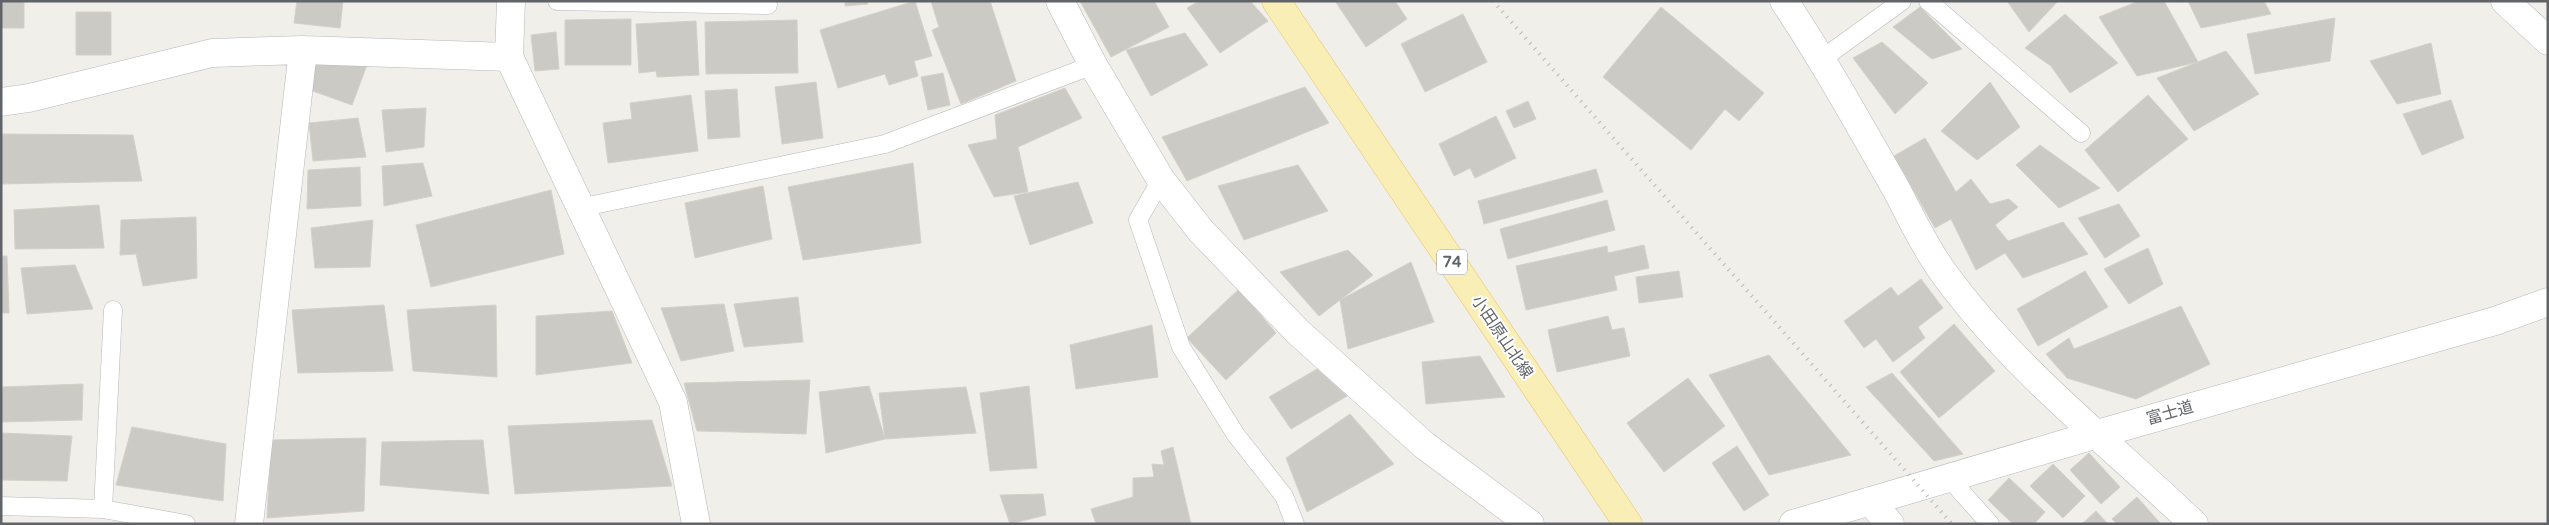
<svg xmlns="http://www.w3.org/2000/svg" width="2549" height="525" viewBox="0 0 2549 525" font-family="'Varela Round','Noto Sans JP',sans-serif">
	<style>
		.building { fill: #cccac5; stroke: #d5d1c7 }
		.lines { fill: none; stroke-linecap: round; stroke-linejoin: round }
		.service-casing { stroke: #b5b8bc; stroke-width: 19 }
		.minor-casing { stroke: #b5b8bc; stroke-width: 29 }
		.primary-casing { stroke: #e7c46b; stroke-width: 29 }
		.service { stroke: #fff; stroke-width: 18 }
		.minor { stroke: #fff; stroke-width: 28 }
		.primary { stroke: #f9eeb5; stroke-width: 28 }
		.rail { stroke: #b6b7b7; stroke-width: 4; stroke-dasharray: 1 6; stroke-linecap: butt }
		.labels { text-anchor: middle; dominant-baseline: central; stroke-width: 4; stroke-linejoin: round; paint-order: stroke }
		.shield { fill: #fff; stroke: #909295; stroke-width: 1 }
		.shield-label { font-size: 15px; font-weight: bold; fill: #606367 }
		.street-label { font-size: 16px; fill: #606367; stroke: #fff }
	</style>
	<rect width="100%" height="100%" fill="#f0efe9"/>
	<path class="building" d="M 1,1 L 24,1 L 24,28 L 1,28 Z
		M 297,1 L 343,1 L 340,28 L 294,23 Z
		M 845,1 L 867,1 L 868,4 L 845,6 Z
		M 915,1 L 932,56 L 914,61 L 918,76 L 889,85 L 885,74 L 838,88 L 820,30 Z
		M 931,1 L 990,1 L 1016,81 L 961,104 L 932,30 L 939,27 Z
		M 1080,1 L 1154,1 L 1169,27 L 1111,57 Z
		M 1199,1 L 1250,1 L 1268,21 L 1220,53 L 1187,8 Z
		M 1335,1 L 1395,1 L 1407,19 L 1366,47 Z
		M 2007,1 L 2058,1 L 2029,32 Z
		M 2139,1 L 2164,1 L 2198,62 L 2137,76 L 2099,17 Z
		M 2188,1 L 2264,1 L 2271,14 L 2201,28 Z
		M 1661,7 L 1764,93 L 1739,121 L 1725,109 L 1691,150 L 1603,77 Z
		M 1920,7 L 1962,49 L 1932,59 L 1893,27 Z
		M 76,12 L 111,12 L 111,55 L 76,55 Z
		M 1463,14 L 1487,62 L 1425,92 L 1401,44 Z
		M 2065,14 L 2118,63 L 2070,93 L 2051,66 L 2025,48 Z
		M 2335,18 L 2330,61 L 2255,74 L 2247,34 Z
		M 631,19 L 631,65 L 565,65 L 565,20 Z
		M 797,20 L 798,73 L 706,74 L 705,22 Z
		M 696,21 L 699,75 L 657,77 L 656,71 L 639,73 L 636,24 Z
		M 556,32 L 559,69 L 535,71 L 531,35 Z
		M 1185,33 L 1208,65 L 1151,96 L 1126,50 Z
		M 1882,42 L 1928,83 L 1895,114 L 1853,58 Z
		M 2431,43 L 2441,94 L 2397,104 L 2370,61 Z
		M 2226,51 L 2259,94 L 2194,131 L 2157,78 Z
		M 316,62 L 367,65 L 352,105 L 310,90 Z
		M 943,73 L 950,105 L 928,110 L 921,77 Z
		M 816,82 L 823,138 L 782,144 L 775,87 Z
		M 1990,82 L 2020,127 L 1977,160 L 1941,131 Z
		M 1305,87 L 1329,123 L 1187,181 L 1162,137 Z
		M 1065,88 L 1082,118 L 1018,147 L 1028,192 L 994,197 L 968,145 L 997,139 L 995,115 Z
		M 737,89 L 740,137 L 708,139 L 705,91 Z
		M 691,95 L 698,151 L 608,163 L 603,123 L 632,119 L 630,103 Z
		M 2148,95 L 2188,139 L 2118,192 L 2085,150 Z
		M 2451,100 L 2464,138 L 2422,155 L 2403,114 Z
		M 1528,101 L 1536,119 L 1514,128 L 1506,111 Z
		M 426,108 L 424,147 L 386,152 L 382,110 Z
		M 1496,116 L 1516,158 L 1475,178 L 1470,168 L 1454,176 L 1439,144 Z
		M 358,118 L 366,157 L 313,161 L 309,123 Z
		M 1,134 L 133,135 L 142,181 L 1,184 Z
		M 1925,138 L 1956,192 L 1971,179 L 1990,204 L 2009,199 L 2018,207 L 1995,225 L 2008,241 L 2063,222 L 2088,254 L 2023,278 L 2005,253 L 1976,270 L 1951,219 L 1935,228 L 1894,156 Z
		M 2040,145 L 2100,188 L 2059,208 L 2016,165 Z
		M 423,163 L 432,196 L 384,206 L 382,166 Z
		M 913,163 L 921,243 L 803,260 L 788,187 Z
		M 1298,165 L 1328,211 L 1244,240 L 1218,186 Z
		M 360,167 L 361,206 L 307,209 L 308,170 Z
		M 1596,169 L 1603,192 L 1484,224 L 1478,201 Z
		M 1078,182 L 1093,223 L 1030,245 L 1014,196 Z
		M 763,186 L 772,239 L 695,258 L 685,203 Z
		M 551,190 L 564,254 L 431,287 L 416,225 Z
		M 1607,200 L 1615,230 L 1508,259 L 1500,229 Z
		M 2119,204 L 2140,236 L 2105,258 L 2078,218 Z
		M 99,205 L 104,248 L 15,249 L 14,210 Z
		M 196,217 L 197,278 L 143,286 L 136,254 L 120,255 L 121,220 Z
		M 373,220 L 370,267 L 315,268 L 311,228 Z
		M 1644,245 L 1649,268 L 1614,276 L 1617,290 L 1526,310 L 1516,266 L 1607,246 L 1608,253 Z
		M 2148,248 L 2163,284 L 2129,304 L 2104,269 Z
		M 1348,250 L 1373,275 L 1319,316 L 1280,272 Z
		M 1,256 L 7,256 L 9,313 L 1,313 Z
		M 1411,262 L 1434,322 L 1348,349 L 1340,300 Z
		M 75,265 L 93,309 L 27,314 L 21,268 Z
		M 1679,271 L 1683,297 L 1639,303 L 1636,277 Z
		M 2085,271 L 2108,307 L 2038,346 L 2017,309 Z
		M 1921,279 L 1943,308 L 1918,327 L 1925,338 L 1893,362 L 1876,339 L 1864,348 L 1844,321 L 1891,287 L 1898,296 Z
		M 1239,289 L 1276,333 L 1226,380 L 1187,338 Z
		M 798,297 L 803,342 L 744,347 L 734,304 Z
		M 724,304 L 734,351 L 681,361 L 661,308 Z
		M 384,305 L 393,371 L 298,373 L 292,310 Z
		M 496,305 L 497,377 L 413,371 L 407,310 Z
		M 2181,306 L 2210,364 L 2136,399 L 2067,378 L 2046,354 L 2069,338 L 2074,349 Z
		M 612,311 L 632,363 L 536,375 L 536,316 Z
		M 1608,316 L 1612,330 L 1624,328 L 1630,356 L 1557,372 L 1548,330 Z
		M 1954,324 L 1995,371 L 1939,418 L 1900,372 Z
		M 1152,325 L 1158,377 L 1076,389 L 1070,345 Z
		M 1769,355 L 1851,455 L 1769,475 L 1709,375 Z
		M 1480,356 L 1505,397 L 1426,404 L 1422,362 Z
		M 1317,369 L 1347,396 L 1291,429 L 1269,397 Z
		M 1892,373 L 1963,454 L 1934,461 L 1866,387 Z
		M 1688,378 L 1725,426 L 1664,472 L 1627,423 Z
		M 810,380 L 806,434 L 697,431 L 684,383 Z
		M 83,384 L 82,420 L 1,422 L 1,387 Z
		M 869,386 L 885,439 L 826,453 L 819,392 Z
		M 1029,386 L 1037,468 L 990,471 L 980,393 Z
		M 966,387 L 976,433 L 885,439 L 879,393 Z
		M 1350,414 L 1394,464 L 1307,512 L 1286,458 Z
		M 652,420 L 672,486 L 515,494 L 508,426 Z
		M 132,427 L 226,444 L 223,501 L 116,485 Z
		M 1,433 L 72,436 L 67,481 L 1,480 Z
		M 366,438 L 364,511 L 267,518 L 271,440 Z
		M 483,440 L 489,494 L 380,485 L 382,442 Z
		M 1737,446 L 1769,495 L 1744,511 L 1712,463 Z
		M 1173,447 L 1191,524 L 1096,524 L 1091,509 L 1133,497 L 1133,478 L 1154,477 L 1152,464 L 1164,465 L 1161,451 Z
		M 2089,453 L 2120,487 L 2101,504 L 2070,470 Z
		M 2053,464 L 2085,496 L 2063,518 L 2030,486 Z
		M 2009,478 L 2045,512 L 2034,524 L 2013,524 L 1988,500 Z
		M 1043,494 L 1046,515 L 1010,524 L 1000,495 Z
		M 2137,497 L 2161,524 L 2117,524 L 2112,519 Z
		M 2096,511 L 2108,524 L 2082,524 Z"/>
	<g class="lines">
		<defs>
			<path id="service" d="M 557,1 L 768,5
				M 1928,1 L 2081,133
				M 1822,59 L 1902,1
				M 1161,180 L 1138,220 L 1181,347 L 1236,435 L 1284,496 L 1295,524
				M 579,208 L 885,144 L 1093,65
				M 1949,478 L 1990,524
				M 1,506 L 103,509 L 186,524
				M 103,509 L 113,310"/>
			<path id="minor" d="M 511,1 L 509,57 L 673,402 L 696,524
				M 1060,1 L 1093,65 L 1161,180 L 1201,231 L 1298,332 L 1424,445 L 1530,524
				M 1784,1 C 1824,61 1859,124 1895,187 C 1910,215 1924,246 1943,272 C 2013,369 2108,442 2194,524
				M 2505,1 L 2548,41
				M 1,102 L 29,98 L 212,53 L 303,50 L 509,57
				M 1870,501 L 1890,524
				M 249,524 L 303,50
				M 1793,524 L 2094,435 L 2495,321 L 2548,302"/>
			<path id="primary" d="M 1276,1 L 1628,524"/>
		</defs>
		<use href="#service" class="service-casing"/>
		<use href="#minor" class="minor-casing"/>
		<use href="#primary" class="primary-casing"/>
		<use href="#service" class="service"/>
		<use href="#minor" class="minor"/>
		<use href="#primary" class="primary"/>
		<path class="rail" d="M 1493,1 L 1952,524"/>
	</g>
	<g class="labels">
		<rect class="shield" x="1437" y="249.5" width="30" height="25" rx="4"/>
		<g class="shield-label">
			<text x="1452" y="262">74</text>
		</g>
		<g class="street-label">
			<text transform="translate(1502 337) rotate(56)">小田原山北線</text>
			<text transform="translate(2170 413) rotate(-16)">富士道</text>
		</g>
	</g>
	<rect width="2549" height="525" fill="none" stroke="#606367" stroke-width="5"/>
</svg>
